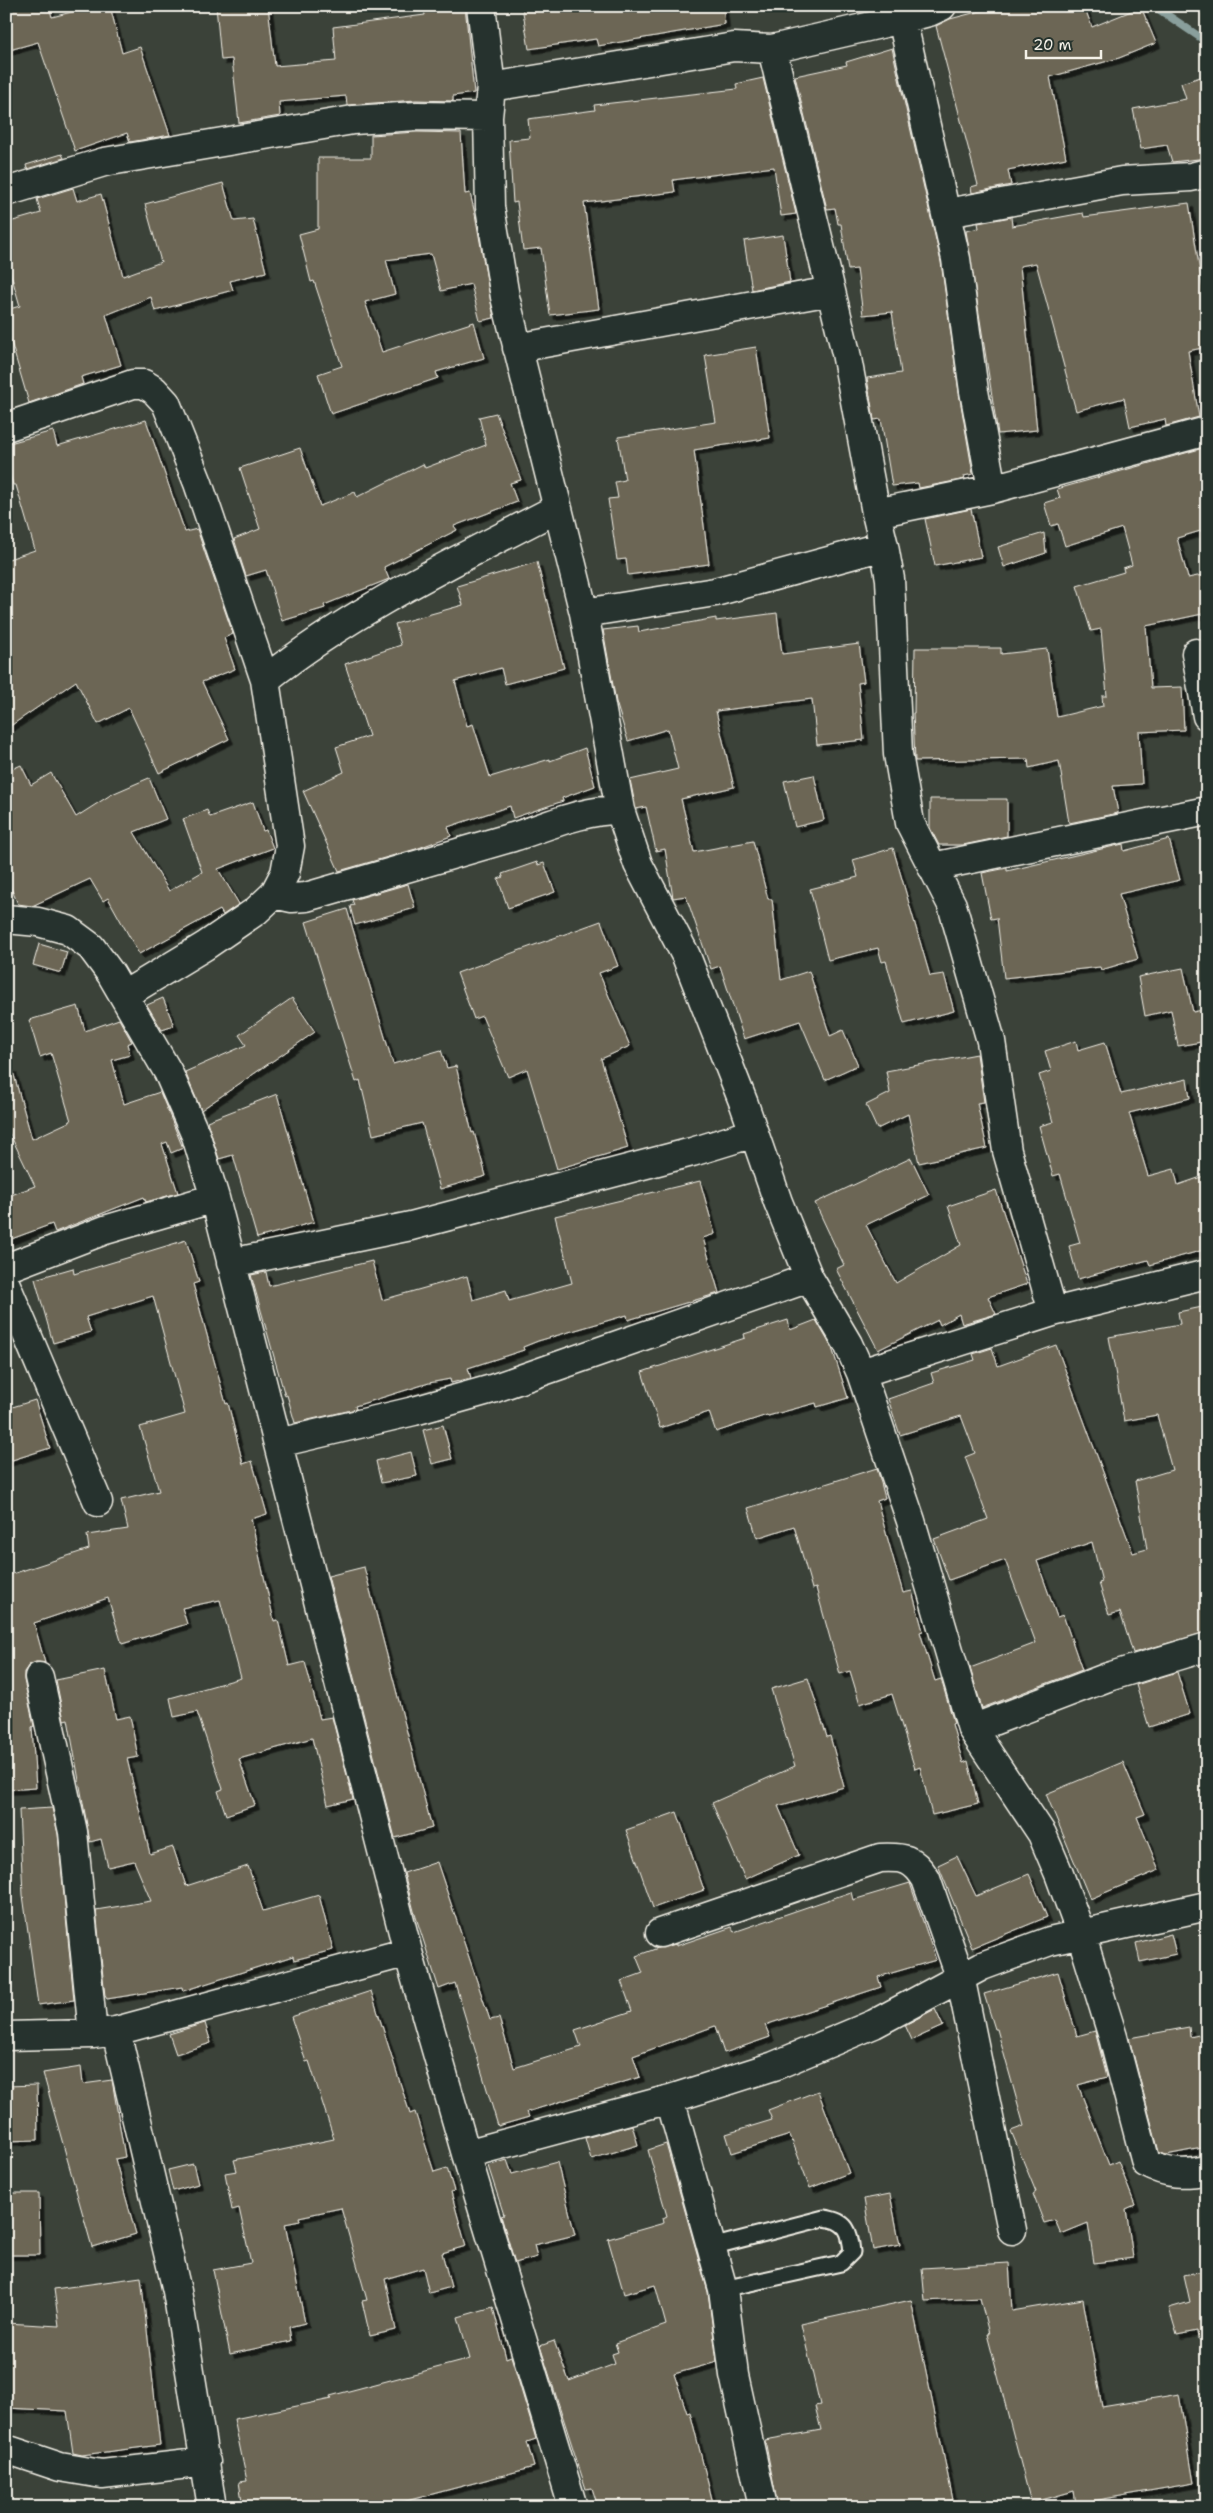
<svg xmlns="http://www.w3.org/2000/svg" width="1213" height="2513" viewBox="0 0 1213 2513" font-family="'Shantell Sans',sans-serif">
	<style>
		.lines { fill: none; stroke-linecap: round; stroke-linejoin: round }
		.stream { stroke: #8a9f9c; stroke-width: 8 }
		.building { fill: #6c6655; stroke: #f4f1e8; filter: url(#shadow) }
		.lane-casing { stroke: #f4f1e8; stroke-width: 19 }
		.street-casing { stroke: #f4f1e8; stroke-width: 31 }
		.lane { stroke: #26332d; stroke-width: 15 }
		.street { stroke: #26332d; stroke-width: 28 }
	</style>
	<defs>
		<filter id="shadow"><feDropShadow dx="4.5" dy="4.5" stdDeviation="0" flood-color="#0009"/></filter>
	</defs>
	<rect width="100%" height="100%" fill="#3b4239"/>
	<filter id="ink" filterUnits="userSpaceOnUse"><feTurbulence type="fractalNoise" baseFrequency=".02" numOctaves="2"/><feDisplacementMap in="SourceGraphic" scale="10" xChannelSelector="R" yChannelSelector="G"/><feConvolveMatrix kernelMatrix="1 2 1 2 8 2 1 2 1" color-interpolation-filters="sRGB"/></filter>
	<g filter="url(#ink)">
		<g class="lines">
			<path class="stream" d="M 1154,6 L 1207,42
				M 1193,6 L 1207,9"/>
		</g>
		<path class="building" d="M 6,6 L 49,6 L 52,17 L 95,6 L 110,6 L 122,53 L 140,47 L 170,135 L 130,142 L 127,133 L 75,151 L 38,42 L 6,51 Z
			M 216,6 L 268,6 L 275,66 L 336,61 L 333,27 L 425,15 L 424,9 L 465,6 L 474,93 L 453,96 L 453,101 L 416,100 L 347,105 L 346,96 L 279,102 L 280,116 L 239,123 L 232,59 L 221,60 Z
			M 522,6 L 723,6 L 725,24 L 598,46 L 596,39 L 529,49 Z
			M 1000,6 L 1084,6 L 1092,27 L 1141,7 L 1156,43 L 1119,58 L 1050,77 L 1066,158 L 1008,170 L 1011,185 L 972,193 L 971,187 L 978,185 L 936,26 L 950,19 Z
			M 892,48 L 941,262 L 959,393 L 973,474 L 964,476 L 965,479 L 919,488 L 918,483 L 892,486 L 881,419 L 874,420 L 867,378 L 901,373 L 892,312 L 863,315 L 857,269 L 848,270 L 841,224 L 838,224 L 835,208 L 827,209 L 795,76 L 847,65 L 846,62 Z
			M 1207,75 L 1207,158 L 1172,162 L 1167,145 L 1141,149 L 1133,109 L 1186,99 L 1181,83 Z
			M 763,78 L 796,214 L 781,216 L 774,167 L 673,180 L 675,192 L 584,203 L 599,309 L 550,315 L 541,248 L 523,250 L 517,202 L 513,203 L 509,140 L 530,138 L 528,119 L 595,110 L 594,105 L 737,89 L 736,84 Z
			M 417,132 L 461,133 L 465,194 L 470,193 L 475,214 L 494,318 L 480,321 L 471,284 L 441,291 L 431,254 L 386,260 L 395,294 L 365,302 L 382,352 L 474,322 L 484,358 L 436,372 L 438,378 L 331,414 L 318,374 L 342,366 L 314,281 L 311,282 L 299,234 L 318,229 L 318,158 L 371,158 L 371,135 Z
			M 62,154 L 64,158 L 27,169 L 26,165 Z
			M 223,183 L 234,221 L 253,219 L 266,272 L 230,281 L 233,290 L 155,311 L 151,297 L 106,315 L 121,365 L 81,377 L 83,384 L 29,403 L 6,325 L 6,310 L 20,306 L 6,257 L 6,223 L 41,213 L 37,199 L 73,188 L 77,201 L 101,194 L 123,276 L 161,262 L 145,204 Z
			M 1189,203 L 1207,316 L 1207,347 L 1188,351 L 1199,417 L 1166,426 L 1165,419 L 1130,427 L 1124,398 L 1076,411 L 1036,263 L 1020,266 L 1037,430 L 998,434 L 966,231 L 979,228 L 978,223 L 1011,217 L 1012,226 L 1083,213 L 1084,217 Z
			M 783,235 L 790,282 L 752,290 L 744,241 Z
			M 756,347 L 770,438 L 694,450 L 709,564 L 628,575 L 626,559 L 617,560 L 608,499 L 618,498 L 615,482 L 625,480 L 618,437 L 716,422 L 705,355 Z
			M 496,413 L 521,480 L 510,483 L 517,502 L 454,526 L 457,530 L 384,567 L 389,579 L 324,605 L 325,608 L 282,621 L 266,570 L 246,576 L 234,539 L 260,529 L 240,468 L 300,448 L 320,506 L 355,492 L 357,497 L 423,464 L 425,468 L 486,445 L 479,417 Z
			M 146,420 L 185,532 L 197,529 L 204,550 L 233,634 L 224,638 L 235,669 L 202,682 L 229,739 L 159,773 L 129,708 L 98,724 L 76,681 L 6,729 L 6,560 L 35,550 L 16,485 L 13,485 L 6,461 L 6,444 L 53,431 L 57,446 Z
			M 1207,447 L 1207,529 L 1177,538 L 1188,578 L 1207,574 L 1207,613 L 1146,626 L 1151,688 L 1182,687 L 1184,730 L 1139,732 L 1142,784 L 1113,786 L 1118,813 L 1069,823 L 1059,761 L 1029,768 L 1028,759 L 915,761 L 913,713 L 914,713 L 915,648 L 1001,648 L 1001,654 L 1047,649 L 1057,717 L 1103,706 L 1102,696 L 1107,696 L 1101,629 L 1091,631 L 1077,586 L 1124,572 L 1123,568 L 1132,565 L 1122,528 L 1065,546 L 1058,524 L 1051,526 L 1044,503 L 1060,498 L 1057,489 Z
			M 971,509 L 981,557 L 935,566 L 925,519 Z
			M 1044,533 L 1046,553 L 1004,567 L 998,547 Z
			M 537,562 L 564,668 L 505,684 L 501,668 L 455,681 L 467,726 L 473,724 L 490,777 L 550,759 L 550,761 L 585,748 L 595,786 L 562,798 L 563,801 L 513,818 L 510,806 L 448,827 L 451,836 L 416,849 L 339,871 L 303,791 L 344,772 L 336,747 L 369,736 L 345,664 L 401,645 L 395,624 L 463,605 L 457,586 Z
			M 777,613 L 782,654 L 859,644 L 864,682 L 858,683 L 864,740 L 817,745 L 812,699 L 716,711 L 734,787 L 681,799 L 694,852 L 753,841 L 768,899 L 772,899 L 781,980 L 809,971 L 830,1036 L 843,1030 L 858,1065 L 825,1080 L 800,1021 L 744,1039 L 720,966 L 711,969 L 686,896 L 673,898 L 665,849 L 656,851 L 646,807 L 636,809 L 630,780 L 678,769 L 668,729 L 628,741 L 616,702 L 603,630 L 638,626 L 639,632 L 716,618 L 716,621 Z
			M 21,765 L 31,785 L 51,773 L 76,817 L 112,794 L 149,778 L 166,819 L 134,832 L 169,891 L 202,872 L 183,819 L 207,810 L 210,817 L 253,802 L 263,831 L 266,830 L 273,848 L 218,869 L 239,904 L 223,915 L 220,910 L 139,954 L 108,898 L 103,901 L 90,879 L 32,906 L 18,904 L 6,877 L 6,772 Z
			M 814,775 L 824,820 L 795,827 L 784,781 Z
			M 930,799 L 1007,799 L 1007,836 L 963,845 L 939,845 L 930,828 Z
			M 1169,839 L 1180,880 L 1119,894 L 1138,959 L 1101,970 L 1100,967 L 1004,978 L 997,918 L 991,919 L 982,873 L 1007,868 L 1007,871 L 1123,844 L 1124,851 Z
			M 893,848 L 930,976 L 944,974 L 954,1011 L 904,1024 L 886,961 L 882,962 L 878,948 L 828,960 L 810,889 L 858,877 L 853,860 Z
			M 537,862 L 538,865 L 544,863 L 555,892 L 508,908 L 498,879 L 503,877 L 502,874 Z
			M 408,884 L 415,908 L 355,925 L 350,906 L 354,905 L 352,900 Z
			M 347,909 L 393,1064 L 441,1050 L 447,1068 L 456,1066 L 472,1133 L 474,1132 L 486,1176 L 440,1189 L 422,1123 L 373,1135 L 360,1080 L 356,1082 L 306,922 Z
			M 601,921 L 618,966 L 599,973 L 630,1046 L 601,1059 L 628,1148 L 557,1169 L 527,1069 L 508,1077 L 482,1016 L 474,1019 L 457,973 Z
			M 39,944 L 67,952 L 61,973 L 33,965 Z
			M 1183,968 L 1193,1012 L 1207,1009 L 1207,1041 L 1178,1046 L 1171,1010 L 1145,1016 L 1138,977 Z
			M 163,998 L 174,1026 L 162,1030 L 147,1005 Z
			M 292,998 L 315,1032 L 201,1110 L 185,1072 L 246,1045 L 239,1035 Z
			M 78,1006 L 85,1031 L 119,1019 L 132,1042 L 127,1044 L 130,1055 L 112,1060 L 124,1104 L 160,1092 L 183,1148 L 171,1153 L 167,1142 L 162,1144 L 178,1193 L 146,1202 L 144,1197 L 55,1232 L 52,1224 L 6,1241 L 6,1197 L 35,1186 L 6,1126 L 6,1069 L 12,1068 L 32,1139 L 71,1121 L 51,1053 L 40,1057 L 29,1020 Z
			M 1076,1041 L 1078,1050 L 1105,1042 L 1121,1094 L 1187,1079 L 1190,1098 L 1129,1113 L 1148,1176 L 1174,1169 L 1178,1185 L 1207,1175 L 1207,1249 L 1150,1265 L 1148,1260 L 1078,1279 L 1069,1246 L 1080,1243 L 1060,1174 L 1053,1176 L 1039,1126 L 1053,1122 L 1039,1075 L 1051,1071 L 1045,1051 Z
			M 977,1054 L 984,1102 L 977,1103 L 987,1148 L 919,1163 L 908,1114 L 877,1129 L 866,1105 L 890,1093 L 886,1071 Z
			M 277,1094 L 314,1222 L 257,1238 L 233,1155 L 219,1159 L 207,1121 Z
			M 911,1158 L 929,1195 L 866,1225 L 896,1283 L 961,1245 L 948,1206 L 996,1190 L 1027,1284 L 988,1297 L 996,1314 L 962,1324 L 959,1314 L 940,1325 L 938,1320 L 878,1350 L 836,1269 L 844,1265 L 815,1203 Z
			M 700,1181 L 715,1234 L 703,1238 L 719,1293 L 628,1320 L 627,1315 L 538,1341 L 523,1347 L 524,1350 L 468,1368 L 471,1378 L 451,1383 L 450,1379 L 429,1383 L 355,1406 L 356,1409 L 295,1423 L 287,1395 L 285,1396 L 251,1275 L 266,1272 L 269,1286 L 372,1261 L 382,1300 L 467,1276 L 473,1300 L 506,1290 L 509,1301 L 572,1283 L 555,1216 Z
			M 186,1240 L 199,1282 L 193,1284 L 226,1404 L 228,1403 L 243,1464 L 252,1461 L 267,1514 L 251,1519 L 274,1621 L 278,1620 L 289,1666 L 305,1662 L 320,1719 L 332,1717 L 353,1799 L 328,1805 L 312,1738 L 239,1759 L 255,1805 L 226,1815 L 218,1791 L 223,1789 L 197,1712 L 174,1717 L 170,1698 L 241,1678 L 220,1600 L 182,1608 L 187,1624 L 122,1644 L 108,1598 L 34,1623 L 45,1663 L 36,1662 L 29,1665 L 24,1672 L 24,1680 L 34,1726 L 32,1727 L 36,1788 L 6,1790 L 6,1576 L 89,1549 L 87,1535 L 128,1529 L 121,1500 L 159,1491 L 140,1427 L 185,1414 L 153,1296 L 86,1317 L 91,1332 L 53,1343 L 35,1279 L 73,1268 L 74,1274 Z
			M 1207,1306 L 1207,1632 L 1133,1653 L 1120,1612 L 1109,1615 L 1099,1583 L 1102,1582 L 1092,1542 L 1037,1561 L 1057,1617 L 1063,1615 L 1082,1670 L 982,1708 L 970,1668 L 1036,1643 L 1005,1560 L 949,1580 L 934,1539 L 988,1519 L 965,1457 L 975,1453 L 961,1416 L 900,1435 L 888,1399 L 934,1383 L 931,1373 L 975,1360 L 973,1354 L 992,1348 L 998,1366 L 1056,1345 L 1133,1553 L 1147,1549 L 1135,1481 L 1172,1470 L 1157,1415 L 1124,1421 L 1109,1337 L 1180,1324 L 1178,1312 Z
			M 788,1320 L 790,1330 L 816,1320 L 832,1348 L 848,1398 L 817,1407 L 816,1403 L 768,1416 L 767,1415 L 716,1432 L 709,1412 L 660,1428 L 642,1372 L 745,1338 L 744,1334 Z
			M 35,1400 L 50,1448 L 6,1462 L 6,1409 Z
			M 443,1425 L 452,1459 L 432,1464 L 423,1430 Z
			M 411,1452 L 417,1476 L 381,1483 L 376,1461 Z
			M 877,1468 L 885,1498 L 877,1501 L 903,1593 L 912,1591 L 923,1631 L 920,1632 L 935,1681 L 941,1679 L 954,1723 L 952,1724 L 963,1763 L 968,1761 L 978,1804 L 932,1815 L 920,1767 L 915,1769 L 892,1694 L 860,1704 L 850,1671 L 840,1674 L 816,1588 L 812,1589 L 794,1526 L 757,1538 L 748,1508 Z
			M 364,1567 L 432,1828 L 395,1838 L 328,1576 Z
			M 105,1670 L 116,1719 L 130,1716 L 138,1757 L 127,1759 L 150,1854 L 173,1847 L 186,1886 L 248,1866 L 263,1911 L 319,1895 L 333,1950 L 294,1960 L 293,1956 L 183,1991 L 182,1987 L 107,1999 L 105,1996 L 96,1910 L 151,1901 L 134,1861 L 108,1867 L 101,1839 L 90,1842 L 68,1719 L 64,1720 L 56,1680 Z
			M 1177,1672 L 1190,1714 L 1149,1727 L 1136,1685 Z
			M 808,1678 L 827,1737 L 830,1736 L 844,1787 L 778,1806 L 799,1855 L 745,1879 L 712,1803 L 795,1766 L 771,1689 Z
			M 1123,1762 L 1145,1814 L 1137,1817 L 1159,1870 L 1090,1899 L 1046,1794 Z
			M 52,1808 L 58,1834 L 74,2000 L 38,2005 L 23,1895 L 19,1810 Z
			M 677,1812 L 704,1890 L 653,1908 L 626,1830 Z
			M 957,1856 L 976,1896 L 1029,1874 L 1047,1917 L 972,1948 L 938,1865 Z
			M 437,1862 L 490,2020 L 499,2018 L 514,2068 L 581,2047 L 575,2030 L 632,2011 L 621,1981 L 643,1973 L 636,1956 L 658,1948 L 676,1944 L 676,1946 L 732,1927 L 734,1932 L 851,1892 L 853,1900 L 910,1883 L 936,1960 L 878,1977 L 881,1987 L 765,2025 L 770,2037 L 724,2053 L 715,2026 L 633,2056 L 640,2077 L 527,2112 L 529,2117 L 498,2126 L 455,1983 L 439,1989 L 414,1911 L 404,1873 Z
			M 1171,1934 L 1176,1954 L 1140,1962 L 1136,1943 Z
			M 1058,1972 L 1077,2036 L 1095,2031 L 1107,2077 L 1078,2085 L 1109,2165 L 1118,2161 L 1135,2205 L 1126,2209 L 1133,2258 L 1094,2263 L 1088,2223 L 1061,2234 L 1055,2220 L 1044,2223 L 1033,2194 L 1036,2192 L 1011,2131 L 1024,2126 L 997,2029 L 995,2029 L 984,1994 Z
			M 371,1991 L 410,2114 L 415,2112 L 434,2172 L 447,2168 L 454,2191 L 451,2192 L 466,2246 L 442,2253 L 451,2287 L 429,2293 L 423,2268 L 385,2279 L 396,2330 L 370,2336 L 362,2301 L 367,2300 L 341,2208 L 299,2217 L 300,2221 L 285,2224 L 305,2323 L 289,2327 L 291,2341 L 230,2354 L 213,2270 L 251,2263 L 239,2208 L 232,2210 L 225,2173 L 237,2171 L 234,2160 L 334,2139 L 309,2061 L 306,2062 L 291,2017 Z
			M 935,2009 L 943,2026 L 912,2040 L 905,2025 Z
			M 205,2023 L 211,2043 L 176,2054 L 169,2034 Z
			M 1189,2027 L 1190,2037 L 1207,2033 L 1207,2147 L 1166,2155 L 1159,2152 L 1129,2038 Z
			M 81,2067 L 83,2084 L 112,2080 L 125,2157 L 115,2159 L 136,2234 L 92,2247 L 43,2073 Z
			M 37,2085 L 38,2140 L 6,2141 L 6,2086 Z
			M 818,2091 L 849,2173 L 810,2188 L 790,2135 L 732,2153 L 726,2134 L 772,2120 L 768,2110 Z
			M 632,2125 L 638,2145 L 591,2159 L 585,2138 Z
			M 666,2144 L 708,2292 L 717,2362 L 674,2374 L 687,2413 L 690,2412 L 714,2507 L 598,2507 L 592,2488 L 586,2489 L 540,2346 L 554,2341 L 569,2381 L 615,2364 L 612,2354 L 618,2352 L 615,2343 L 666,2325 L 655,2285 L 624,2294 L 608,2239 L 664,2223 L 663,2218 L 667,2216 L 648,2150 Z
			M 507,2160 L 512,2174 L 557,2162 L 575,2235 L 534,2245 L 537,2257 L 515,2263 L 501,2216 L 504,2215 L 488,2166 Z
			M 193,2164 L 198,2184 L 173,2191 L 168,2170 Z
			M 6,2193 L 39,2193 L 40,2255 L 6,2255 Z
			M 890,2194 L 900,2245 L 873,2250 L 864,2199 Z
			M 1009,2263 L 1012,2311 L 1083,2299 L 1102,2407 L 1179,2394 L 1194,2483 L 1076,2504 L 1074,2491 L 1031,2503 L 987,2334 L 989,2334 L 980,2298 L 925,2301 L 922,2268 Z
			M 1207,2270 L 1207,2338 L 1198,2339 L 1197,2331 L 1177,2335 L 1169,2308 L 1190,2302 L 1184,2275 Z
			M 141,2277 L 160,2445 L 82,2455 L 73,2453 L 67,2411 L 6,2408 L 6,2323 L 59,2326 L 54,2289 Z
			M 911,2300 L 953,2500 L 923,2507 L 778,2507 L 765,2440 L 821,2430 L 815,2406 L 820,2405 L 801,2324 Z
			M 493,2307 L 506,2358 L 511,2356 L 536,2439 L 527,2442 L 534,2467 L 384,2507 L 243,2507 L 239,2482 L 247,2481 L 234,2419 L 331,2399 L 330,2396 L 470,2359 L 458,2317 Z"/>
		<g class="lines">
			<defs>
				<path id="lane" d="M 711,2247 L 824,2218 C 847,2221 850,2231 852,2252 L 841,2263 L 723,2289"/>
				<path id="street" d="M 481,6 L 491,87 L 488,117 L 490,207 L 505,297 L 584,613 L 620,810 L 638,864 L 686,956 L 744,1104 L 778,1202 L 809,1278 L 848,1344 L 861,1373 L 911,1521 L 972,1729 L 1042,1834 L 1059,1874 L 1081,1934 L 1113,2037 L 1146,2163 C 1167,2174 1184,2175 1207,2170
					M 902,19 L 956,259 L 974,391 L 992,489
					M 772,49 L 846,353 L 876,513 L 884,546 L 890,579 L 898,754 L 910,823 L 952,905 L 991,1041 L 1007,1151 L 1053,1312
					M 491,87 L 734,47 L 772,49 L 902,19 L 929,12 L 942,6
					M 6,192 L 104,162 L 353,120 L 417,116 L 488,117
					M 947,213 L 1122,181 L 1191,177 L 1207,173
					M 517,348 L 831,291
					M 6,427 L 133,384 L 144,384 L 154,390 L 166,403 L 198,483 L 265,680 L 290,846 L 285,873 L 274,894 L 256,911 L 205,946 L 124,995
					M 876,513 L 992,489 L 1207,431
					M 584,613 L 715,592 L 884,546
					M 1196,653 L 1207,716
					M 265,680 C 354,609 456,561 556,509
					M 932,867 L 1207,811
					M 274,894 L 292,898 L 306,897 C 375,877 444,857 513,837 C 548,826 582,810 620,810
					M 6,919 L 38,922 L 68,930 L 91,947 L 111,974 L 168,1072 L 196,1136 L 215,1198 L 408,1952 L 466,2154 L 573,2507
					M 231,1263 L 411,1226 L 692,1152 L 754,1133
					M 6,1268 L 105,1230 L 215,1198
					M 6,1285 L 98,1502
					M 861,1373 L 1053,1312 L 1207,1274
					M 278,1443 L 414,1411 L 492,1389 L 809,1278
					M 39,1677 L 73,1832 L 93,2034
					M 972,1729 L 1108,1677 L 1207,1647
					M 660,1933 L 880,1858 C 904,1857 913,1858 926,1879 L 960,1976 L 1012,2230
					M 116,2031 L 177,2291 L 212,2507
					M 6,2036 L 93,2034 L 116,2031 L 408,1952
					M 670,2099 L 723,2289 L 734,2375 L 763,2507
					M 466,2154 L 670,2099 L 774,2066 L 874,2024 L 982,1966 L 1050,1941 L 1207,1906
					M 6,2449 L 60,2467 L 102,2474 L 206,2462"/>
			</defs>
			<use href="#lane" class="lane-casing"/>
			<use href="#street" class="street-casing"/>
			<use href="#lane" class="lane"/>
			<use href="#street" class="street"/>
		</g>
	</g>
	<rect width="1213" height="2513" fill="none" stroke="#26332d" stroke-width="25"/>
	<rect x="12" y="12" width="1188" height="2488" fill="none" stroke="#f4f1e8" stroke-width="2" filter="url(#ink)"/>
	<path d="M1026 50v8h75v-8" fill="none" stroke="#f4f1e8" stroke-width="2.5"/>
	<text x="1033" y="50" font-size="15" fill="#f4f1e8" stroke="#26332d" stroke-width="4" paint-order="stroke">20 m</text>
</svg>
